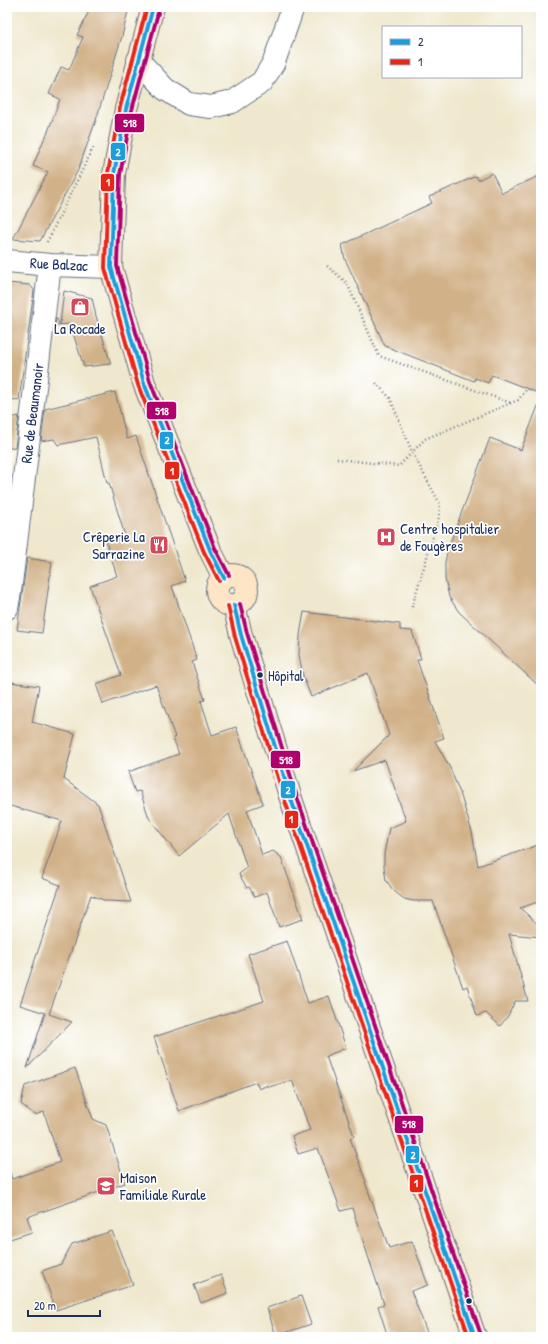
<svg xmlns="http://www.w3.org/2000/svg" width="548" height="1344" viewBox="0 0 548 1344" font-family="'Patrick Hand',sans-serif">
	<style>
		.building { fill: #d1b187 }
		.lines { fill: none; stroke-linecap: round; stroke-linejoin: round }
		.minor-casing { stroke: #657085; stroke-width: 24 }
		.secondary-casing { stroke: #657085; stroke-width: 24 }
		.path { stroke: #657085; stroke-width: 2.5; stroke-dasharray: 1 3; stroke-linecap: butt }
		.minor { stroke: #fff; stroke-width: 22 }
		.secondary { stroke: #fee5c5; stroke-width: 22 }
		.bus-1-casing { stroke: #fff; stroke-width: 7 }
		.bus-2-casing { stroke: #fff; stroke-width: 7 }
		.bus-3-casing { stroke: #fff; stroke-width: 7 }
		.bus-1 { stroke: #1d9dd9; stroke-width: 4 }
		.bus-2 { stroke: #e52718; stroke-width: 4 }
		.bus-3 { stroke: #b0006b; stroke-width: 4 }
		.bus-dot { fill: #1b2f5e; stroke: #fff; stroke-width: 1.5 }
		.labels { text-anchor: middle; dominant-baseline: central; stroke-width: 3.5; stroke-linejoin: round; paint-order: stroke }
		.bus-label { font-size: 14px; fill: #1b2f5e; stroke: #fff; text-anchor: start }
		.street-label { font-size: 15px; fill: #1b2f5e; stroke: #fff }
		.poi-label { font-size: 15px; fill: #1b2f5e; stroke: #fff; text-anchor: start }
		.line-badge { stroke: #fff; stroke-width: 1.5 }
		.badge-label { font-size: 11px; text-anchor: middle; font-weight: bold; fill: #fff }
	</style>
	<rect width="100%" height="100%" fill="#fff"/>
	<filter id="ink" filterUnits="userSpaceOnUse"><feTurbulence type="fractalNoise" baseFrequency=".025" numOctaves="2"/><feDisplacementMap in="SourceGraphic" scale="8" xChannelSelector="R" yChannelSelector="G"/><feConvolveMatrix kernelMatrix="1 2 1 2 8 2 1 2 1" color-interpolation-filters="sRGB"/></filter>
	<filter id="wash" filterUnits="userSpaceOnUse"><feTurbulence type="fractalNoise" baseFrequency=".012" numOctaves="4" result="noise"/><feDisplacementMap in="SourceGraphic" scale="16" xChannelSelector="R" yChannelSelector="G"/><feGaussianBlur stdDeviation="0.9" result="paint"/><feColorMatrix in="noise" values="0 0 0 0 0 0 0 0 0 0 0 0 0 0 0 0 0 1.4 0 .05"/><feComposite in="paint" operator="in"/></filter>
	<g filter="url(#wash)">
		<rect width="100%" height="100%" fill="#efe8ce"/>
		<g id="blocks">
			<path class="building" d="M 91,7 L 129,7 L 122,36 L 96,120 L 78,170 L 40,241 L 13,239 L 48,172 L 33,166 L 45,137 L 46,137 L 60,99 L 49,94 L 61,67 L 69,70 L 83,37 L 77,35 Z
				M 492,173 L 502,193 L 541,175 L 541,394 L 492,375 L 488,383 L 475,378 L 474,381 L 385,346 L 345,259 L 342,245 L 432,203 L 429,197 L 476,176 L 478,180 Z
				M 7,283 L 30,285 L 34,290 L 19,400 L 7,399 Z
				M 64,291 L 92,298 L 96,316 L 111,364 L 84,367 L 70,324 L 55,325 L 56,318 L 60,324 Z
				M 115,392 L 127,439 L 136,436 L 185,581 L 172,586 L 197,660 L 192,662 L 205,700 L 201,701 L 212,735 L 236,727 L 263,804 L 247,810 L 262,855 L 273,851 L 281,857 L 303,919 L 279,927 L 267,892 L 255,897 L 249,887 L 247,888 L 239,874 L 247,868 L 229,814 L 179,856 L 149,818 L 140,791 L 135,792 L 128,772 L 179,754 L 173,738 L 175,737 L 156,685 L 103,704 L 96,684 L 121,675 L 90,586 L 117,576 L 106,542 L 125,536 L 109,483 L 107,483 L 96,437 L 58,445 L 54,439 L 41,441 L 45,409 Z
				M 540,401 L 541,401 L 541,688 L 459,612 L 449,597 L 445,579 L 445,562 L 448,548 L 490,438 L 521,450 Z
				M 19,416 L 15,447 L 7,448 L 7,419 Z
				M 27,558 L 52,562 L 42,633 L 17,630 Z
				M 304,612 L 400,624 L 400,630 L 412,631 L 421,659 L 417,660 L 444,738 L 435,741 L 450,768 L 460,793 L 472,832 L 478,866 L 541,844 L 541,901 L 520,908 L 541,927 L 541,937 L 509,934 L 528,1001 L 515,1001 L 508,1016 L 500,1026 L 486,1013 L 477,1016 L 467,986 L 463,988 L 433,901 L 414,901 L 404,899 L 393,890 L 386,880 L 384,867 L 384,854 L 389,828 L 406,821 L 385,760 L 353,771 L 389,735 L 368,673 L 311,697 L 303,676 L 299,655 L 300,635 Z
				M 10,682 L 39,686 L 32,722 L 75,734 L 64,779 L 98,804 L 131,902 L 106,901 L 91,895 L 49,1014 L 72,1022 L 27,1068 L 45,1013 L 20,1005 L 60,885 L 42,878 L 62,821 L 7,805 L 7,706 Z
				M 287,941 L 308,1003 L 329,996 L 346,1048 L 326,1056 L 354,1136 L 350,1138 L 366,1182 L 365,1182 L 389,1248 L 412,1241 L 428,1285 L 411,1291 L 429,1337 L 388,1337 L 378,1306 L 384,1304 L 352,1208 L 341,1211 L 318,1148 L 298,1154 L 292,1136 L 310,1130 L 292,1080 L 269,1087 L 268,1085 L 259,1089 L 256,1082 L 179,1111 L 154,1037 L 264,1001 L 248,954 Z
				M 75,1068 L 93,1119 L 106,1125 L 125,1183 L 27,1217 L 32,1232 L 7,1240 L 7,1170 L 9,1170 L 12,1179 L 60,1162 L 44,1112 L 35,1115 L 21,1104 L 25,1086 Z
				M 112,1231 L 133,1285 L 56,1310 L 42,1271 L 61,1264 L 72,1244 Z
				M 221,1275 L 228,1293 L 201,1303 L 194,1285 Z
				M 301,1296 L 311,1324 L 276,1336 L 267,1308 Z"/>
		</g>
	</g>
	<g filter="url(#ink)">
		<use href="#blocks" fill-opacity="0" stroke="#657085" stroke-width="1"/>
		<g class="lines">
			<defs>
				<path id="minor" d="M 138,60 L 165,89 L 189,104 L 211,107 L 232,102 L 262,82 L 274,62 L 293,7
					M 7,261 L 50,265 L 111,267
					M 7,608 L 10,592 L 50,265"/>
				<path id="secondary" d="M 153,7 L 126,109 L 114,174 L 111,267 L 144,383 L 210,550 L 224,578
					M217 590a15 15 0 1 1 30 0a15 15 0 1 1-30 0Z
					M 234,605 L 241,635 L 291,799 L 475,1337"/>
			</defs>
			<use href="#minor" class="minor-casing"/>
			<use href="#secondary" class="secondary-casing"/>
			<path class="path" d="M 47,242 L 94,146
				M 327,266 L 347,283 L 379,356 L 511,403
				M 376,383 L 390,398 L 412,452 L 440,504 L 439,517 L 411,610
				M 337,459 L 399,466 L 425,439 L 518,400 L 527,389"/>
			<use href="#minor" class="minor"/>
			<use href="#secondary" class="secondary"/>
			<defs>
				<path id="bus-1" d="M 153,7 L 126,109 L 114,174 L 111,267 L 144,383 L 210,550 L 224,578
					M 234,605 L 241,635 L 291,799 L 475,1337"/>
				<path id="bus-2" d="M 147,7 L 120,107 L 108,173 L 105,268 L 138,385 L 204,552 L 219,581
					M 228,606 L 235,637 L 285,801 L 469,1337"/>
				<path id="bus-3" d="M 159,9 L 132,110 L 120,175 L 117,266 L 150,381 L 215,548 L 229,575
					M 240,604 L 247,633 L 297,797 L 481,1335"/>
			</defs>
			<use href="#bus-1" class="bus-1-casing"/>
			<use href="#bus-2" class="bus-2-casing"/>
			<use href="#bus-3" class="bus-3-casing"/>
			<use href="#bus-1" class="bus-1"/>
			<use href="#bus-2" class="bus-2"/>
			<use href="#bus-3" class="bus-3"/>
		</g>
	</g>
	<defs>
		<symbol id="shop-square" viewBox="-11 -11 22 22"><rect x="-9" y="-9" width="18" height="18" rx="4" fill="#d1495b" stroke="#fff"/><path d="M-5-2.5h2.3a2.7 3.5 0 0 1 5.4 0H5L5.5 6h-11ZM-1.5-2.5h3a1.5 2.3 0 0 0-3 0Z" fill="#fff"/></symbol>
		<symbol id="hospital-square" viewBox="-11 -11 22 22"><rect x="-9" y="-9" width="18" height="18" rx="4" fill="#d1495b" stroke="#fff"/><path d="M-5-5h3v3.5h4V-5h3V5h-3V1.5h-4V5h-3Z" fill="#fff"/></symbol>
		<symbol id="restaurant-square" viewBox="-11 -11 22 22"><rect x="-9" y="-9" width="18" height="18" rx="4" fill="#d1495b" stroke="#fff"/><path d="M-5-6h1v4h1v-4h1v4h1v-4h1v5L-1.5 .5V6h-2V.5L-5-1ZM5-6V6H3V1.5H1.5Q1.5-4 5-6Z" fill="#fff"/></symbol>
		<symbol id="school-square" viewBox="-11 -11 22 22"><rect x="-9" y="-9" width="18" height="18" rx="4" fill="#d1495b" stroke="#fff"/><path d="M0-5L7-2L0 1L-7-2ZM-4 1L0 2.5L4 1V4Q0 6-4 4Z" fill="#fff"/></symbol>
	</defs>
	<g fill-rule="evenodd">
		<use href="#shop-square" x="69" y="296" width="22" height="22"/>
		<use href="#hospital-square" x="375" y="526" width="22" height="22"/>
		<use href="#restaurant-square" x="148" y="534" width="22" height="22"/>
		<use href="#school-square" x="95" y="1175" width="22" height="22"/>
	</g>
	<g class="bus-dot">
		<circle cx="260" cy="675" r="3.5"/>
		<circle cx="469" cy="1301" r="3.5"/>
	</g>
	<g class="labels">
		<g class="bus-label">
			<text x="268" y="675">Hôpital</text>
		</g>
		<g class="street-label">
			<text transform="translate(59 264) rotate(3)">Rue Balzac</text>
			<text transform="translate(32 413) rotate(-83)">Rue de Beaumanoir</text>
		</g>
		<g class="poi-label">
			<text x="80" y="328" text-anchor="middle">La Rocade</text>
			<text x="400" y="528">Centre hospitalier<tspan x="400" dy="17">de Fougères</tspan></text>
			<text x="145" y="536" text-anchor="end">Crêperie La<tspan x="145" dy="17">Sarrazine</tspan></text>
			<text x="120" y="1177">Maison<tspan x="120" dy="17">Familiale Rurale</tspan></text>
		</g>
	</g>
	<g class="line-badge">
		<rect x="114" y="113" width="31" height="20" rx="4" fill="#b0006b"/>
		<rect x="110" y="142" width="16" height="19" rx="4" fill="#1d9dd9"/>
		<rect x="100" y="173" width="15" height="19" rx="4" fill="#e52718"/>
		<rect x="146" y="401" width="31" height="19" rx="4" fill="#b0006b"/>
		<rect x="159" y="431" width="15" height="19" rx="4" fill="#1d9dd9"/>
		<rect x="164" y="461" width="16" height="19" rx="4" fill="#e52718"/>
		<rect x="270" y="750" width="31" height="19" rx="4" fill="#b0006b"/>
		<rect x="280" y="780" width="16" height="19" rx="4" fill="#1d9dd9"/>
		<rect x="284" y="810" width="15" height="19" rx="4" fill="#e52718"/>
		<rect x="394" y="1115" width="30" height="19" rx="4" fill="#b0006b"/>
		<rect x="405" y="1145" width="15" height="19" rx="4" fill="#1d9dd9"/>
		<rect x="409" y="1174" width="15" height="19" rx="4" fill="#e52718"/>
	</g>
	<g class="badge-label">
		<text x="130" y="127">518</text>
		<text x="118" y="156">2</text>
		<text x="108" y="186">1</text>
		<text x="162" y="415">518</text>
		<text x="167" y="444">2</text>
		<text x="172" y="475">1</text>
		<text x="286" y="764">518</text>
		<text x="288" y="794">2</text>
		<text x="291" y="823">1</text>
		<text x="409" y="1128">518</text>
		<text x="413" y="1159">2</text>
		<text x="416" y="1187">1</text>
	</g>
	<rect width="548" height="1344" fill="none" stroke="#fff" stroke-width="24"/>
	<rect x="382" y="26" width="140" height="52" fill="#ffffff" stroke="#a4acbf"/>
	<rect x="390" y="39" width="20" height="6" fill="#1d9dd9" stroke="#a4acbf"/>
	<text x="418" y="46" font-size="12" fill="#1b2f5e">2</text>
	<rect x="390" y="59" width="20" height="6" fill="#e52718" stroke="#a4acbf"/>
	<text x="418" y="66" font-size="12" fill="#1b2f5e">1</text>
	<path d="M28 1310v6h72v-6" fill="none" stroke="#1b2f5e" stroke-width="2"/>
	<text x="34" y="1310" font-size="12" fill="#1b2f5e" stroke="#ffffff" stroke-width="3" paint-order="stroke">20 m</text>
</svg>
